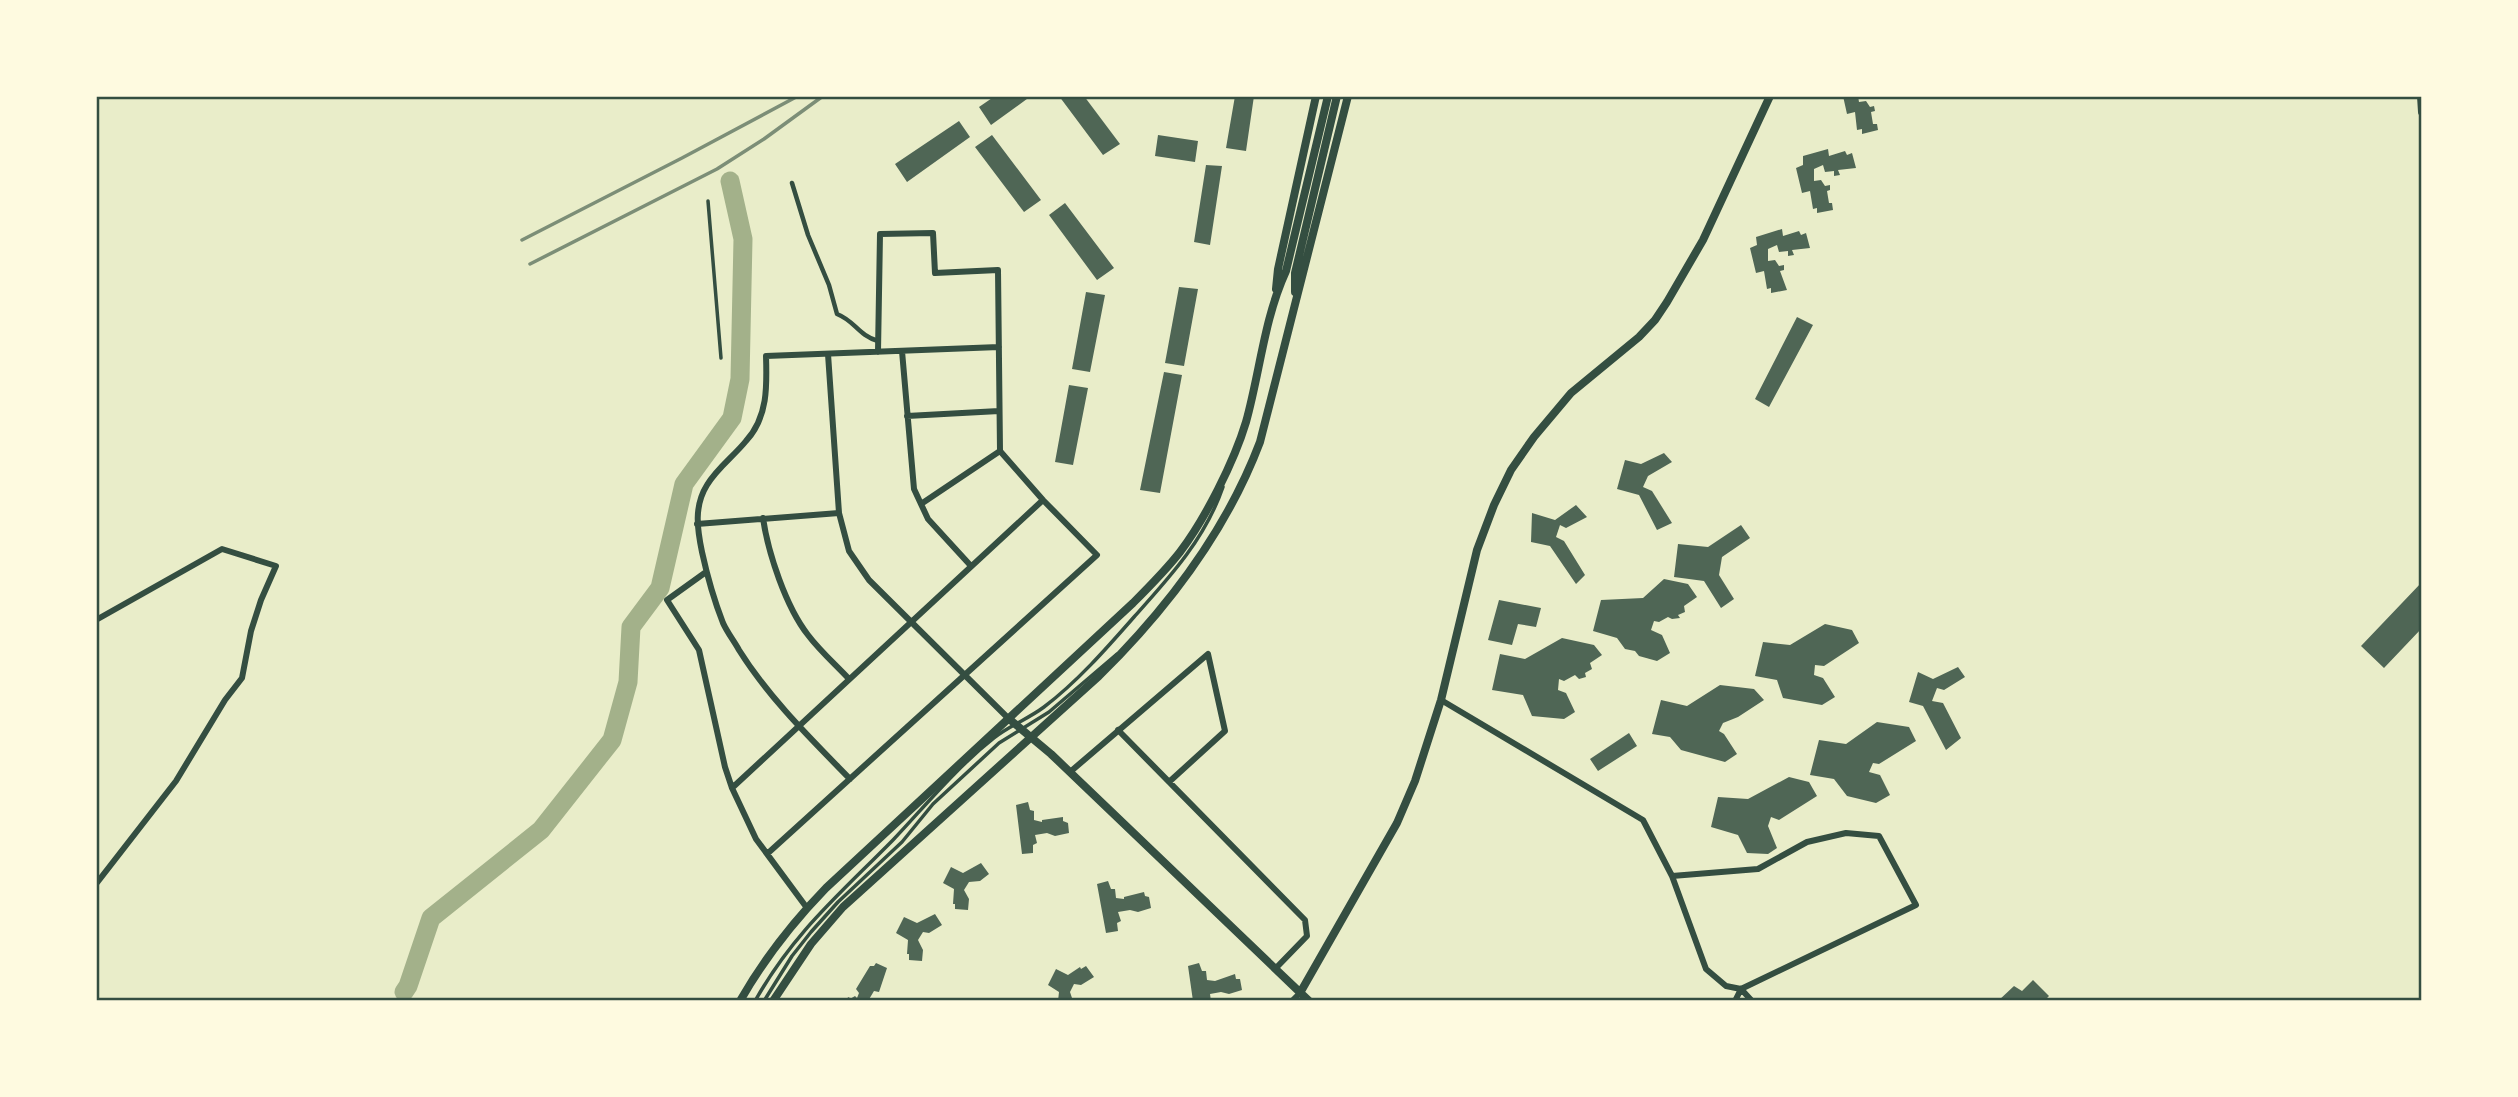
<svg xmlns="http://www.w3.org/2000/svg" width="2518" height="1097" viewBox="0 0 2518 1097" font-family="Poppins,sans-serif">
	<style>
		.lines { fill: none; stroke-linecap: round; stroke-linejoin: round }
		.river { stroke: #a3b18a; stroke-width: 19 }
		.building { fill: #4f6655 }
		.service { stroke: #344e41; stroke-width: 3.5 }
		.pedestrian { stroke: #344e41; stroke-width: 4.5 }
		.minor { stroke: #344e41; stroke-width: 6 }
		.tertiary { stroke: #344e41; stroke-width: 8 }
		.rail { stroke: #7c8e77; stroke-width: 3.5 }
		.neatline { fill: none; stroke: #344e41; stroke-width: 2.5 }
	</style>
	<rect width="100%" height="100%" fill="#e9edc9"/>
	<g class="lines">
		<path class="river" d="M 404,992 L 408,986 L 431,918 L 541,830 L 612,740 L 628,682 L 631,627 L 660,588 L 684,484 L 732,418 L 740,379 L 743,239 L 730,181"/>
	</g>
	<path class="building" d="M 995,96 L 1031,96 L 991,125 L 979,107 Z
		M 1059,96 L 1084,96 L 1120,144 L 1103,155 Z
		M 1235,96 L 1254,96 L 1246,151 L 1226,148 Z
		M 1843,96 L 1858,96 L 1859,102 L 1866,101 L 1870,107 L 1874,106 L 1875,111 L 1871,112 L 1873,124 L 1877,124 L 1878,130 L 1862,134 L 1862,129 L 1857,130 L 1855,112 L 1847,114 Z
		M 959,121 L 970,137 L 907,182 L 895,164 Z
		M 992,135 L 1041,200 L 1024,212 L 975,147 Z
		M 1158,135 L 1198,141 L 1195,162 L 1155,156 Z
		M 1828,149 L 1829,156 L 1845,151 L 1847,155 L 1852,153 L 1856,168 L 1838,170 L 1840,175 L 1834,176 L 1834,171 L 1825,172 L 1823,165 L 1814,169 L 1814,181 L 1821,180 L 1825,186 L 1830,185 L 1830,190 L 1827,191 L 1829,203 L 1832,203 L 1833,210 L 1817,213 L 1817,208 L 1813,209 L 1810,191 L 1802,193 L 1796,168 L 1803,165 L 1803,156 Z
		M 1206,165 L 1222,166 L 1210,245 L 1194,242 Z
		M 1065,203 L 1114,268 L 1097,280 L 1049,215 Z
		M 1782,229 L 1783,236 L 1799,231 L 1801,235 L 1806,233 L 1810,248 L 1792,250 L 1794,255 L 1788,256 L 1788,251 L 1779,252 L 1777,245 L 1768,249 L 1768,261 L 1775,260 L 1779,266 L 1784,265 L 1784,270 L 1780,271 L 1787,290 L 1771,293 L 1771,288 L 1767,289 L 1764,271 L 1756,273 L 1750,248 L 1757,245 L 1756,237 Z
		M 1179,287 L 1198,289 L 1184,366 L 1165,363 Z
		M 1086,292 L 1105,295 L 1090,372 L 1072,369 Z
		M 1797,317 L 1813,325 L 1769,407 L 1755,399 Z
		M 1164,372 L 1182,375 L 1160,493 L 1140,490 Z
		M 1069,385 L 1088,388 L 1073,465 L 1055,462 Z
		M 1664,453 L 1672,462 L 1648,476 L 1643,487 L 1652,491 L 1672,523 L 1657,530 L 1639,495 L 1617,489 L 1625,460 L 1641,464 Z
		M 1576,505 L 1587,517 L 1566,528 L 1560,525 L 1556,537 L 1564,541 L 1585,575 L 1576,584 L 1550,546 L 1531,542 L 1532,513 L 1555,520 Z
		M 1741,525 L 1750,538 L 1722,557 L 1719,575 L 1734,599 L 1721,608 L 1704,581 L 1674,577 L 1678,544 L 1708,547 Z
		M 1664,579 L 1688,584 L 1697,597 L 1684,606 L 1685,612 L 1678,615 L 1680,618 L 1672,619 L 1668,617 L 1659,622 L 1654,621 L 1651,630 L 1662,635 L 1670,653 L 1657,661 L 1639,656 L 1635,651 L 1625,649 L 1617,638 L 1593,631 L 1601,600 L 1643,598 Z
		M 2422,582 L 2422,628 L 2384,668 L 2361,646 Z
		M 1499,600 L 1541,608 L 1536,627 L 1518,624 L 1512,645 L 1488,640 Z
		M 1825,624 L 1852,630 L 1859,643 L 1824,666 L 1815,665 L 1814,675 L 1823,678 L 1835,697 L 1822,705 L 1783,698 L 1777,680 L 1755,676 L 1763,642 L 1790,645 Z
		M 1562,638 L 1594,645 L 1602,655 L 1590,663 L 1592,669 L 1585,673 L 1586,677 L 1579,679 L 1575,675 L 1564,681 L 1559,679 L 1558,690 L 1566,693 L 1575,712 L 1564,719 L 1532,716 L 1523,695 L 1492,690 L 1500,654 L 1525,659 Z
		M 1958,667 L 1965,677 L 1944,690 L 1937,688 L 1932,701 L 1943,703 L 1961,738 L 1946,750 L 1923,706 L 1909,702 L 1918,672 L 1933,679 Z
		M 1720,685 L 1754,689 L 1764,700 L 1738,717 L 1723,723 L 1719,731 L 1724,734 L 1737,754 L 1725,762 L 1681,750 L 1670,737 L 1652,734 L 1661,700 L 1687,706 Z
		M 1877,722 L 1909,727 L 1916,741 L 1879,764 L 1873,763 L 1869,772 L 1880,775 L 1890,795 L 1876,803 L 1847,796 L 1834,779 L 1810,775 L 1819,740 L 1846,744 Z
		M 1629,733 L 1637,746 L 1598,771 L 1590,759 Z
		M 1789,777 L 1809,782 L 1817,796 L 1779,820 L 1771,817 L 1768,826 L 1777,848 L 1768,854 L 1747,853 L 1738,835 L 1711,827 L 1718,797 L 1748,799 Z
		M 1028,802 L 1030,810 L 1034,811 L 1034,820 L 1042,822 L 1042,820 L 1063,817 L 1063,821 L 1068,823 L 1069,833 L 1055,836 L 1047,833 L 1035,835 L 1037,843 L 1033,845 L 1033,853 L 1022,854 L 1016,805 Z
		M 981,863 L 989,874 L 980,881 L 969,882 L 964,890 L 969,899 L 968,910 L 955,909 L 955,904 L 953,904 L 954,889 L 943,883 L 951,867 L 963,873 Z
		M 1108,881 L 1111,889 L 1115,889 L 1116,898 L 1124,899 L 1124,897 L 1144,892 L 1145,896 L 1149,897 L 1151,908 L 1138,912 L 1130,910 L 1118,912 L 1121,921 L 1117,923 L 1118,931 L 1106,933 L 1097,884 Z
		M 935,914 L 942,925 L 929,933 L 923,932 L 918,940 L 923,950 L 922,961 L 909,960 L 909,954 L 907,954 L 908,940 L 896,933 L 904,917 L 917,923 Z
		M 876,963 L 887,968 L 879,992 L 874,991 L 868,1001 L 842,1001 L 849,997 L 850,999 L 855,996 L 857,998 L 859,993 L 856,989 L 870,966 L 874,966 Z
		M 1199,963 L 1202,971 L 1206,971 L 1207,980 L 1215,981 L 1235,974 L 1236,979 L 1240,979 L 1242,990 L 1229,994 L 1221,992 L 1210,994 L 1211,1001 L 1193,1001 L 1188,966 Z
		M 1086,966 L 1094,977 L 1081,985 L 1074,984 L 1070,992 L 1073,1001 L 1058,1001 L 1059,992 L 1048,985 L 1056,969 L 1068,975 L 1080,967 L 1081,969 Z
		M 2033,980 L 2049,996 L 2044,1001 L 1998,1001 L 2014,986 L 2022,991 Z"/>
	<g class="lines">
		<path class="service" d="M 708,201 L 721,358
			M 755,1001 C 794,932 839,895 893,840 C 926,805 956,768 994,738 C 1009,726 1028,719 1044,707 C 1077,682 1106,649 1134,617 C 1170,577 1205,539 1223,487
			M 764,1001 L 792,956 L 811,932 L 838,902 L 902,842 L 933,804 L 999,743 L 1049,712 L 1117,654"/>
		<path class="pedestrian" d="M 792,183 L 808,235 L 829,285 L 837,314 C 855,321 858,335 878,341"/>
		<path class="minor" d="M 902,351 L 914,489 L 928,519 L 971,566
			M 828,354 L 839,513 L 849,551 L 869,580 L 1008,718
			M 907,416 L 999,411
			M 921,504 L 1000,451
			M 763,518 C 768,553 786,607 808,635 C 820,651 836,665 849,679
			M 697,524 L 839,513
			M 706,572 L 667,600 L 699,650 L 725,767 L 732,788 L 756,839 L 807,908
			M 96,620 L 222,549 L 276,566 L 261,600 L 251,631 L 242,678 L 225,700 L 176,781 L 96,884
			M 1441,700 L 1643,820 L 1672,876 L 1706,969 L 1726,986 L 1741,989 L 1916,905 L 1879,836 L 1846,833 L 1807,842 L 1758,869 L 1672,876
			M 1118,730 L 1305,920 L 1307,936 L 1275,969
			M 1070,772 L 1208,654 L 1225,731 L 1169,782
			M 850,779 C 811,739 769,698 739,650 C 734,641 727,632 723,623 C 714,600 707,575 702,552 C 697,528 694,506 707,485 C 717,468 734,456 746,441 C 768,417 767,386 766,356 L 999,347
			M 732,788 L 1043,500
			M 767,854 L 1097,555 L 1043,500 L 1000,451 L 998,270 L 935,273 L 933,233 L 880,234 L 878,352
			M 1292,1001 L 1300,993
			M 1735,1001 L 1741,989 L 1752,1001"/>
		<path class="tertiary" d="M 2421,96 L 2422,112
			M 1276,289 L 1278,269 L 1316,96
			M 1295,292 L 1295,273 L 1337,96
			M 1008,718 L 1051,754 L 1309,1001
			M 1300,993 L 1397,823 L 1415,781 L 1441,700 L 1477,550 L 1494,505 L 1511,470 L 1534,437 L 1571,393 L 1639,337 L 1655,320 L 1667,302 L 1703,240 L 1770,96
			M 740,1001 C 764,959 793,922 826,888 L 1133,603 C 1149,587 1166,570 1180,552 C 1205,519 1234,462 1246,422 C 1260,372 1264,319 1286,271 L 1328,96
			M 773,1001 L 811,944 L 843,907 L 1099,676 C 1167,609 1226,532 1260,442 L 1348,96"/>
		<path class="rail" d="M 522,240 L 682,158 L 798,96
			M 530,264 L 717,169 L 764,139 L 823,96"/>
	</g>
	<rect width="2518" height="1097" fill="none" stroke="#fefae0" stroke-width="196"/>
	<rect x="98" y="98" width="2322" height="901" class="neatline"/>
</svg>
